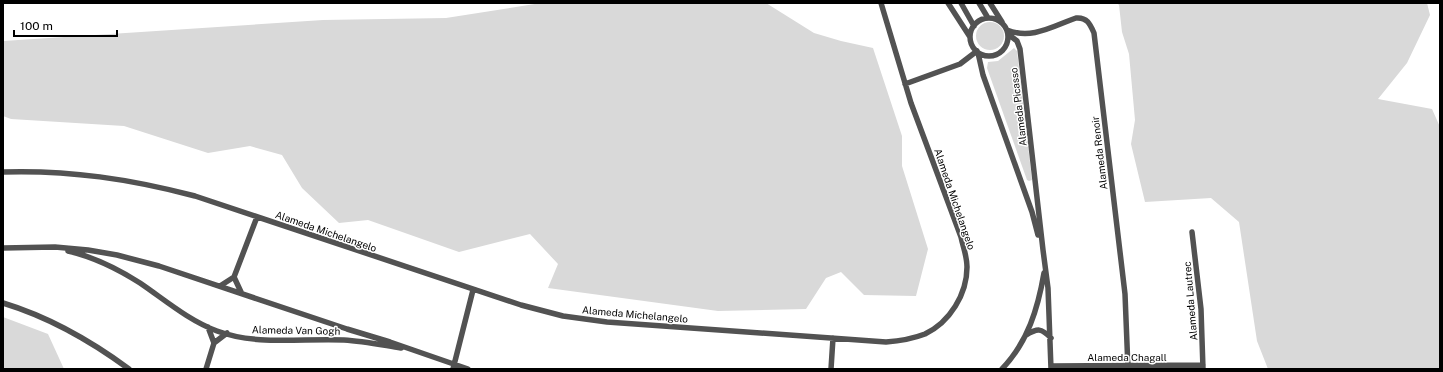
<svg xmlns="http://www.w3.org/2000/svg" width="1443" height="372" viewBox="0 0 1443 372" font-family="'Public Sans',sans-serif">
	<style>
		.green { fill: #d9d9d9 }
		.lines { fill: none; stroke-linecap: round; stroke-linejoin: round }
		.street { stroke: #525252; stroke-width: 5.5 }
		.labels { text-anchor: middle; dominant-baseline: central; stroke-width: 3; stroke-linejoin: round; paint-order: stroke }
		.street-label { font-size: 10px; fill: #000; stroke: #fff }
	</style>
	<rect width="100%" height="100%" fill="#fff"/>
	<path class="green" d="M 541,3 L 766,3 L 814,33 L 841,41 L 873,48 L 902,136 L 902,166 L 928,249 L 916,296 L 864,295 L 841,272 L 826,278 L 806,309 L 718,311 L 548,288 L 558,264 L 530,234 L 459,252 L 368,220 L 339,223 L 302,188 L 282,155 L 250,146 L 208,153 L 124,126 L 11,119 L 3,116 L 3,41 L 323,20 L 446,18 Z
		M 1117,3 L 1427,3 L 1430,15 L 1407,63 L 1378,99 L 1432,109 L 1440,127 L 1440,369 L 1268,369 L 1257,341 L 1239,222 L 1211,198 L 1145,202 L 1131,144 L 1135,120 L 1129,54 L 1122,32 L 1119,5 Z
		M976 36a14 14 0 1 1 28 0a14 14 0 1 1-28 0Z
		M 1014,48 L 1017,51 L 1032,180 L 1029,181 L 1027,180 L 987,68 L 988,62 L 998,61 Z
		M 3,317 L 48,334 L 64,369 L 3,369 Z"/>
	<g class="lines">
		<path class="street" d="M 948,3 L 970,37
			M 961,3 L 974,26
			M 979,3 L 988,18
			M 990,3 L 1002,22
			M970 37a19 19 0 1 1 38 0a19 19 0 1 1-38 0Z
			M 1007,30 C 1032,40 1053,26 1076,18 C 1087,17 1090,24 1094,33 L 1125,294 L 1128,369
			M 1008,34 L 1017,41 L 1020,49 L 1043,250 L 1048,288 L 1051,369
			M 978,53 L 983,75 L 1032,212 L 1038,235
			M 905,84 L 960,64 L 977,51
			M 3,172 C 70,170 130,179 195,196 L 521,305 L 563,316 L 607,322 L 886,342 C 900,341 912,339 925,334 C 950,322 967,294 967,267 C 967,256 963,247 961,237 L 911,103 L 881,3
			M 1192,232 L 1201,309 L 1203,369
			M 3,248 L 55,247 L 88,250 L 117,255 L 159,266 L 347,329 L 390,342 L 468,369
			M 68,251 C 94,257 118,269 140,283 C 165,300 188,320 217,331 C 257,346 302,338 344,340 C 363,341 382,345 401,348
			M 234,277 L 241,292
			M 220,286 L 234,277 L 257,217
			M 3,303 C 49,317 91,341 129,369
			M 1026,335 C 1038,328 1041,328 1051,338
			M 214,343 L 227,333
			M 1051,366 L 1203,365
			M 206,369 L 214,343 L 208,327
			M 453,369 L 473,290
			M 831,369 L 833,338
			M 1002,369 C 1028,342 1038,308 1044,273"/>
	</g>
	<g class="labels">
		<g class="street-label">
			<text transform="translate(1018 107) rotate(-97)">Alameda Picasso</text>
			<text transform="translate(1099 153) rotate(-97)">Alameda Renoir</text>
			<text transform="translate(955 199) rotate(71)">Alameda Michelangelo</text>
			<text transform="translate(326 231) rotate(19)">Alameda Michelangelo</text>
			<text transform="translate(1190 301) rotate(-95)">Alameda Lautrec</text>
			<text transform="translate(635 314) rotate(5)">Alameda Michelangelo</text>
			<text transform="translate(296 330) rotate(1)">Alameda Van Gogh</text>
			<text x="1127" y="357">Alameda Chagall</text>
		</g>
	</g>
	<rect width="1443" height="372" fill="none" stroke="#000000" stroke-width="8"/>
	<path d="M14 30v6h103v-6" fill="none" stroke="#000000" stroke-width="2"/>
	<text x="20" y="30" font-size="12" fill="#000000" stroke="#ffffff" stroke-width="3" paint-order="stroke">100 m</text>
</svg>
